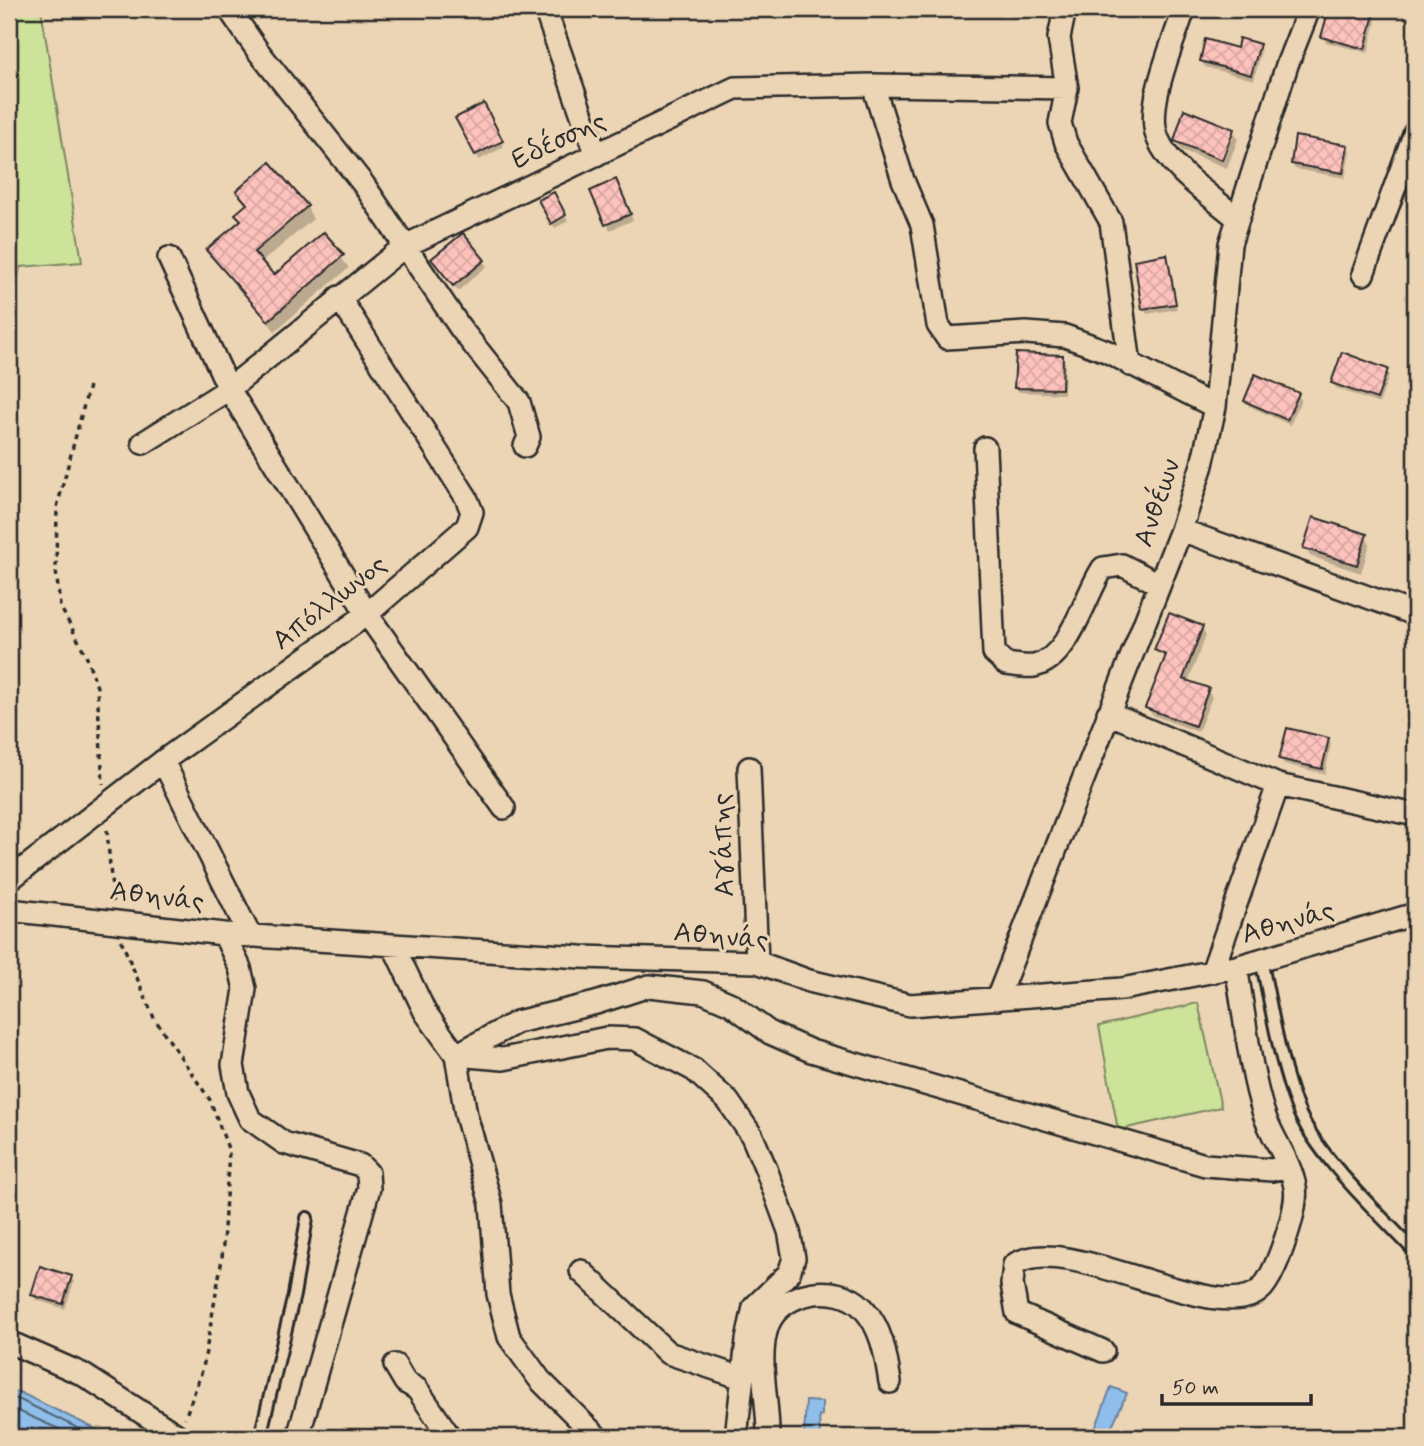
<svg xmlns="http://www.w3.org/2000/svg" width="1424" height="1446" viewBox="0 0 1424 1446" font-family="Mynerve,sans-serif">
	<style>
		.green { fill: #cce399; stroke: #7c8762; stroke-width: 2 }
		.water { fill: #90beea; stroke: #68839e; stroke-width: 2 }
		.shadow { fill: #0003 }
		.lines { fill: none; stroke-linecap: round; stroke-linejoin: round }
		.shore { stroke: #536677; stroke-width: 2 }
		.building { fill: url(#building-cross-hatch); stroke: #2b2b2b; stroke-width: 2 }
		.lane-casing { stroke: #2b2b2b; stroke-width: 16 }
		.street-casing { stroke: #2b2b2b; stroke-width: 26 }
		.path { stroke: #2b2b2b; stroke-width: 3.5; stroke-dasharray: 5 5; stroke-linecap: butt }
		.lane { stroke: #ecd5b4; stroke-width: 10 }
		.street { stroke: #ecd5b4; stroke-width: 21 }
		.labels { text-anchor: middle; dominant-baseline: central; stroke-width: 6; stroke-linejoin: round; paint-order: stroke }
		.street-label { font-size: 28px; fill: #2b2b2b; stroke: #ecd5b4 }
	</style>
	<defs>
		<pattern id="building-cross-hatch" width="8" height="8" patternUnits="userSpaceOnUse" patternTransform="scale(1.75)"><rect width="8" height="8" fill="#fec2bd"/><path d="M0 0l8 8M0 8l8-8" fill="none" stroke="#daa7a3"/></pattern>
	</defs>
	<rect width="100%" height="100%" fill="#ecd5b4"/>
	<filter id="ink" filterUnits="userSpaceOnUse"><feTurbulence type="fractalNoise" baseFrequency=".0143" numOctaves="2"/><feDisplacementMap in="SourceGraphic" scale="14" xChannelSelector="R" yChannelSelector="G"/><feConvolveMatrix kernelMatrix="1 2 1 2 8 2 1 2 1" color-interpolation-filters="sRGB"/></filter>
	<g filter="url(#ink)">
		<path class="green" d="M 9,9 L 41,9 L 82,262 L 20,267 L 9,323 Z
			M 1198,1003 L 1221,1107 L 1118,1130 L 1099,1026 Z"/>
		<path class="water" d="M 1111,1387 L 1127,1393 L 1107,1437 L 1092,1437 Z
			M 9,1391 L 19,1392 L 112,1437 L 9,1437 Z
			M 806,1401 L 822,1402 L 822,1415 L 819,1416 L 820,1437 L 804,1437 Z"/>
		<path class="shadow" d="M 1331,9 L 1349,9 L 1373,15 L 1376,21 L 1368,53 L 1326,42 L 1323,36 Z
			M 1258,45 L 1261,51 L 1254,80 L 1205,67 L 1201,61 Z
			M 483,105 L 504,147 L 479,160 L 458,119 Z
			M 1233,130 L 1238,139 L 1227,168 L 1181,150 L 1176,141 Z
			M 1347,146 L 1350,151 L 1345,178 L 1295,169 L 1292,164 Z
			M 618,187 L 633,220 L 610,230 L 592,191 Z
			M 238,191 L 307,207 L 313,219 L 261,263 L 273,278 L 324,235 L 349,268 L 275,331 L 209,250 L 242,222 L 247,206 Z
			M 553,194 L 568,221 L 555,228 L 540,201 Z
			M 463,235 L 487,266 L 458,291 L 436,265 Z
			M 1166,256 L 1177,309 L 1147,314 L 1144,309 Z
			M 1062,357 L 1065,362 L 1064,394 L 1019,392 L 1016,387 Z
			M 1386,370 L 1389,375 L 1379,404 L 1336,388 L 1333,383 Z
			M 1298,395 L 1301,400 L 1290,425 L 1249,406 L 1246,401 Z
			M 1365,535 L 1370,544 L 1361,573 L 1310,556 L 1305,548 Z
			M 1202,628 L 1206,635 L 1188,682 L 1207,690 L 1212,697 L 1198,732 L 1152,715 L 1147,707 L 1166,659 L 1156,650 Z
			M 1328,739 L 1331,744 L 1325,774 L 1284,764 L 1281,759 Z
			M 70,1277 L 74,1282 L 65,1309 L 36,1300 L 33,1295 Z"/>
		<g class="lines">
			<path class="shore" d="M 9,1398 L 18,1399 L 96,1437
				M 9,1407 L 77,1437"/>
		</g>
		<path class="building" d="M 1329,9 L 1356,9 L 1374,14 L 1365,49 L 1321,37 Z
			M 1239,38 L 1260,44 L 1251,75 L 1200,61 L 1205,39 L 1237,48 Z
			M 484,103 L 503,141 L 475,155 L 455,118 Z
			M 1184,109 L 1234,129 L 1222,160 L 1174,141 Z
			M 1295,136 L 1348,145 L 1343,173 L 1291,164 Z
			M 270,162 L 308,206 L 254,252 L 274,275 L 324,232 L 344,255 L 268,321 L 206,250 L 241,220 L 235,214 L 247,204 L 236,191 Z
			M 616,179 L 631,214 L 605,225 L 590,191 Z
			M 554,192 L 566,215 L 551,224 L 538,200 Z
			M 463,233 L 485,260 L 453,286 L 431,259 Z
			M 1167,254 L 1176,304 L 1142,309 L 1134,260 Z
			M 1342,352 L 1388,369 L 1377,399 L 1331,383 Z
			M 1016,353 L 1063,355 L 1062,389 L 1014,388 Z
			M 1255,374 L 1299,393 L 1287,420 L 1244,401 Z
			M 1313,517 L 1367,534 L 1357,565 L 1303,548 Z
			M 1169,613 L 1203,626 L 1183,679 L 1209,688 L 1195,726 L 1145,708 L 1166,655 L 1154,650 Z
			M 1287,728 L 1329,738 L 1322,769 L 1279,759 Z
			M 40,1266 L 72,1276 L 63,1304 L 31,1295 Z"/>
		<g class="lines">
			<defs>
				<path id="lane" d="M 1261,960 C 1272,1008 1279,1061 1297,1107 C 1315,1155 1379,1213 1415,1252
					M 260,1437 L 294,1295 L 307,1218"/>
				<path id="street" d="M 229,9 L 258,51 L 364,185 L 461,329 L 519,402 L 529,437 L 525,446
					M 545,9 L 596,155
					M 1065,9 L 1059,38 L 1067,88 L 1060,123 L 1066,143 L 1111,222 L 1130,365
					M 1184,9 C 1174,42 1144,106 1158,139 C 1172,172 1212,196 1238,219
					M 873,85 L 903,180 L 922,225 L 938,325 L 947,338 L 1026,333 L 1065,336 L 1106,351 L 1215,407
					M 169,258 L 229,389 L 367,614 L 504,808
					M 1363,274 L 1415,132
					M 143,443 L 229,389 L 405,246 L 735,88 L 873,85 L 1067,88
					M 985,448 L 994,653 L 1006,664 C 1015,665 1025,667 1034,666 C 1070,659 1085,594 1103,568 L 1122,565 L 1159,584
					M 1181,530 L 1415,614
					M 1108,713 L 1278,785 L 1415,815
					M 163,761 L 250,936
					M 749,768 L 757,962
					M 9,880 L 163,761 L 367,614 L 467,527 L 472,512 L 466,497 L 339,297
					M 9,910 L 224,934 L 581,957 L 757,962 L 809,981 L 910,1005 L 1122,989 L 1236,967 L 1415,914
					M 224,934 L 240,968 L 245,989 L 233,1065 L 238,1093 L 250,1119 L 284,1143 L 360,1165 L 368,1173 L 369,1188 L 298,1437
					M 393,945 L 425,1012 L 456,1055 L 503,1059 L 607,1038 L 635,1039 L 694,1070 L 728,1101 L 752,1136 L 766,1169 L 789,1231 L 794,1258 L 789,1273 L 754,1307 L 747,1340 L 736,1437
					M 1212,972 L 1278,785
					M 997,999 L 1181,530 L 1202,465 L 1215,407 L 1230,244 L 1287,65 L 1309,9
					M 581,1271 L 668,1353 L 742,1378
					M 9,1342 L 82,1374 L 180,1437
					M 1103,1351 L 1017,1313 L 1012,1284 L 1014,1265 C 1066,1228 1223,1333 1263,1287 C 1277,1270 1299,1207 1295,1187 C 1291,1162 1272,1138 1264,1114 C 1249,1068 1245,1015 1236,967
					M 395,1365 L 405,1382 L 417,1389 L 450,1437
					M 597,1437 L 540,1380 L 509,1337 L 498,1294 L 491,1204 L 466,1115 L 456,1055 L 517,1022 L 596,1003 L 649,986 L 703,992 L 731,1004 L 770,1033 L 811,1051 L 1205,1165 L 1272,1170 L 1286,1166
					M 768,1437 C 769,1403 756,1358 768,1325 C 781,1291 837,1281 863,1308 C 882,1328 886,1356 890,1382"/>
			</defs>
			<use href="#lane" class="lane-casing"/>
			<use href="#street" class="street-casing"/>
			<path class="path" d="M 89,386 L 57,507 L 56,570 L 60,606 L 86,655 L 97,687 L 103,784
				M 107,830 L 113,902
				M 121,940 L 154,1018 L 210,1100 L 229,1151 L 222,1259 L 203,1368 L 185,1418"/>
			<use href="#lane" class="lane"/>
			<use href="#street" class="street"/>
		</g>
	</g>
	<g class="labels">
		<g class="street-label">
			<text transform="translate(559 141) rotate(-25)">Εδέσσης</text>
			<text transform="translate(1158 503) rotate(-71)">Ανθέων</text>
			<text transform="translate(330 603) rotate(-38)">Απόλλωνος</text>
			<text transform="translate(724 845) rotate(-92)">Αγάπης</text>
			<text transform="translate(157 897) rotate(7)">Αθηνάς</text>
			<text transform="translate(1288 923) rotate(-16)">Αθηνάς</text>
			<text transform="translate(721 937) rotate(5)">Αθηνάς</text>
		</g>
	</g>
	<rect width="1424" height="1446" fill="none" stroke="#ecd5b4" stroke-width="35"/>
	<rect x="18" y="18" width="1389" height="1411" fill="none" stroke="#2b2b2b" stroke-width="2.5" filter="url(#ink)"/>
	<path d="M1162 1394v10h149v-10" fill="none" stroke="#2b2b2b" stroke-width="3.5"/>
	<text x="1172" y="1394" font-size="21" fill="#2b2b2b" stroke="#ecd5b4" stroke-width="5" paint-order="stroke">50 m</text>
</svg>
